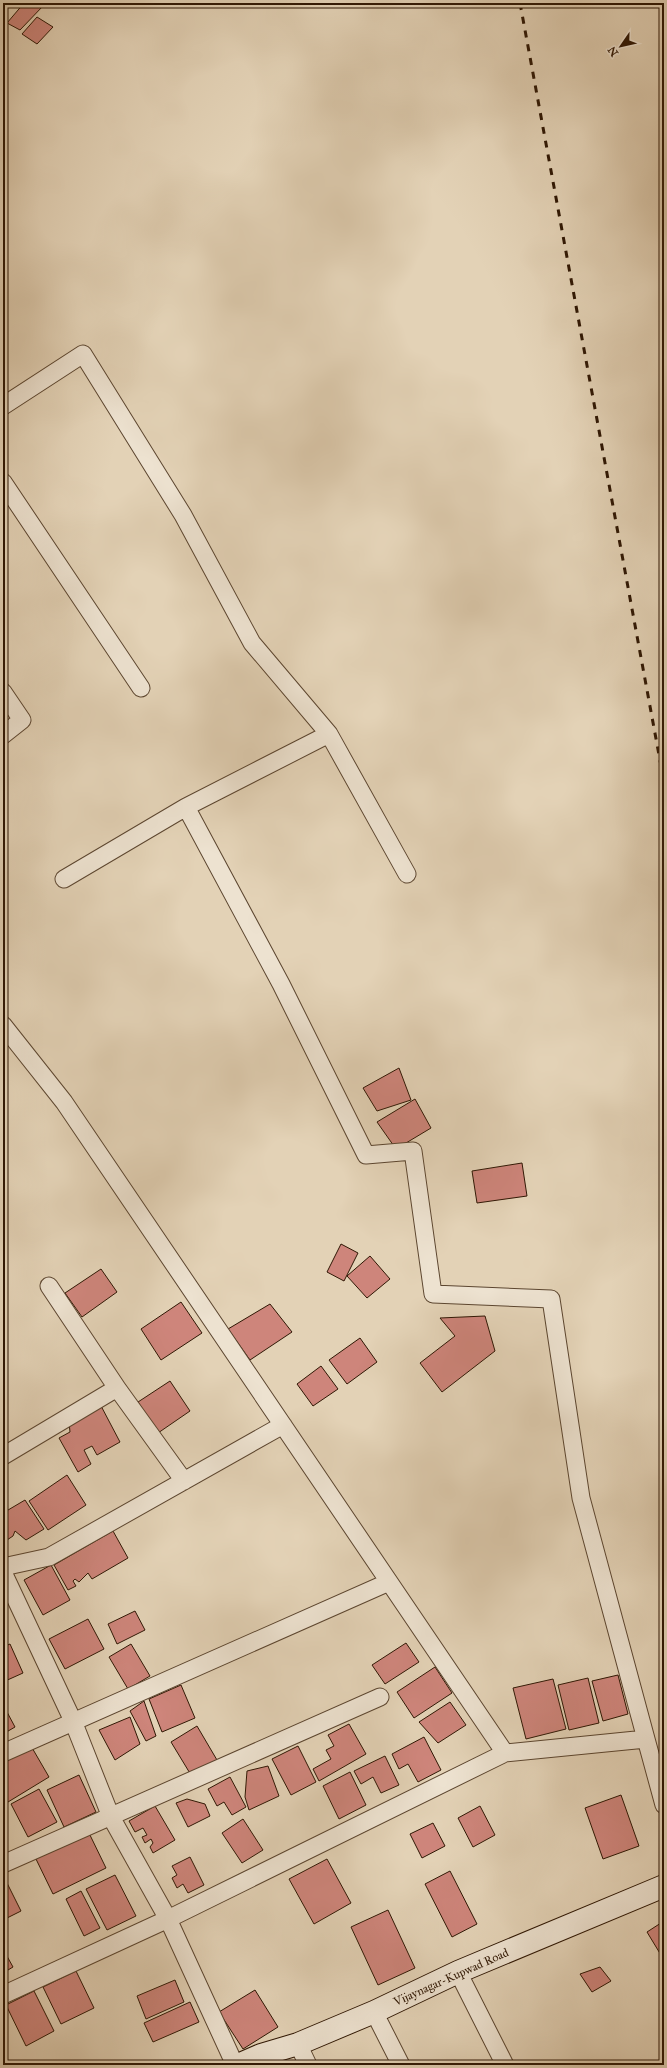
<svg xmlns="http://www.w3.org/2000/svg" width="667" height="2068" viewBox="0 0 667 2068" font-family="'IM FELL Great Primer',serif">
	<style>
		.building { fill: #ce857b; stroke: #2f1704 }
		.lines { fill: none; stroke-linecap: round; stroke-linejoin: round }
		.street-casing { stroke: #5c4630; stroke-width: 19 }
		.secondary-casing { stroke: #2f1704; stroke-width: 24 }
		.street { stroke: #ede2d0; stroke-width: 17 }
		.secondary { stroke: #ede2d0; stroke-width: 22 }
		.rail { stroke: #2f1704; stroke-width: 3; stroke-dasharray: 7 7; stroke-linecap: butt }
		.labels { text-anchor: middle; dominant-baseline: central; stroke-width: 3; stroke-linejoin: round; paint-order: stroke }
		.street-label { font-size: 12px; fill: #2f1704; stroke: #ede2d0 }
	</style>
	<rect width="100%" height="100%" fill="#e3d2b6"/>
	<filter id="stains"><feTurbulence type="fractalNoise" baseFrequency=".005" numOctaves="4"/><feColorMatrix values="0 0 0 0 .2 0 0 0 0 .09 0 0 0 0 .02 0 0 0 .5 -.17"/></filter>
	<radialGradient id="worn" r=".72"><stop offset=".6" stop-color="#630" stop-opacity="0"/><stop offset="1" stop-color="#630" stop-opacity=".3"/></radialGradient>
	<path class="building" d="M 24,3 L 36,3 L 43,6 L 20,30 L 7,23 Z
		M 37,17 L 53,27 L 37,44 L 22,34 Z
		M 399,1068 L 411,1100 L 377,1111 L 363,1088 Z
		M 415,1099 L 431,1128 L 396,1149 L 377,1122 Z
		M 522,1163 L 527,1196 L 477,1203 L 472,1171 Z
		M 341,1244 L 358,1253 L 344,1281 L 327,1272 Z
		M 370,1256 L 390,1279 L 367,1298 L 347,1276 Z
		M 101,1269 L 117,1292 L 82,1317 L 65,1293 Z
		M 181,1302 L 202,1333 L 161,1360 L 141,1329 Z
		M 270,1304 L 292,1332 L 250,1360 L 228,1329 Z
		M 485,1316 L 495,1351 L 442,1392 L 420,1363 L 455,1336 L 440,1318 Z
		M 360,1338 L 377,1362 L 347,1384 L 329,1360 Z
		M 321,1366 L 338,1389 L 313,1406 L 297,1384 Z
		M 170,1381 L 190,1411 L 158,1433 L 138,1402 Z
		M 100,1404 L 120,1442 L 97,1455 L 92,1446 L 84,1450 L 91,1464 L 78,1472 L 59,1438 L 70,1432 L 69,1422 Z
		M 67,1475 L 86,1505 L 48,1530 L 29,1501 Z
		M 25,1500 L 44,1529 L 26,1540 L 15,1531 L 13,1536 L 7,1540 L 3,1534 L 3,1513 Z
		M 113,1531 L 128,1558 L 92,1579 L 88,1573 L 79,1582 L 75,1579 L 73,1581 L 76,1586 L 68,1590 L 54,1565 Z
		M 51,1565 L 70,1600 L 43,1615 L 24,1580 Z
		M 135,1611 L 145,1630 L 117,1644 L 108,1624 Z
		M 88,1619 L 104,1649 L 65,1669 L 49,1639 Z
		M 406,1643 L 419,1662 L 385,1684 L 372,1665 Z
		M 10,1644 L 23,1673 L 3,1682 L 3,1647 Z
		M 131,1644 L 150,1676 L 128,1689 L 109,1657 Z
		M 435,1667 L 452,1693 L 414,1718 L 397,1692 Z
		M 618,1675 L 628,1714 L 603,1721 L 592,1681 Z
		M 588,1678 L 599,1723 L 569,1730 L 558,1685 Z
		M 553,1679 L 566,1729 L 526,1739 L 513,1688 Z
		M 181,1685 L 195,1718 L 162,1732 L 149,1699 Z
		M 144,1701 L 156,1736 L 146,1741 L 130,1711 Z
		M 450,1702 L 466,1725 L 438,1743 L 419,1722 Z
		M 3,1710 L 7,1712 L 15,1727 L 3,1734 Z
		M 130,1717 L 140,1744 L 115,1760 L 99,1730 Z
		M 349,1724 L 366,1754 L 319,1781 L 313,1769 L 331,1759 L 326,1750 L 334,1746 L 328,1735 Z
		M 197,1726 L 217,1760 L 191,1775 L 171,1742 Z
		M 424,1737 L 441,1770 L 418,1782 L 408,1764 L 399,1769 L 392,1754 Z
		M 31,1746 L 49,1777 L 8,1802 L 3,1794 L 3,1761 Z
		M 298,1746 L 316,1782 L 291,1795 L 272,1759 Z
		M 385,1756 L 399,1785 L 381,1793 L 373,1777 L 361,1784 L 354,1771 Z
		M 268,1766 L 279,1796 L 249,1810 L 245,1797 L 247,1771 Z
		M 350,1772 L 366,1805 L 339,1819 L 323,1786 Z
		M 79,1775 L 96,1812 L 64,1827 L 47,1790 Z
		M 230,1777 L 246,1807 L 232,1815 L 224,1802 L 217,1806 L 208,1789 Z
		M 39,1789 L 57,1822 L 28,1837 L 11,1804 Z
		M 621,1795 L 639,1846 L 603,1859 L 585,1808 Z
		M 187,1799 L 205,1804 L 210,1816 L 188,1827 L 176,1803 Z
		M 155,1806 L 175,1840 L 153,1853 L 150,1847 L 153,1843 L 151,1839 L 145,1843 L 142,1837 L 147,1835 L 143,1828 L 135,1832 L 129,1821 Z
		M 480,1806 L 495,1835 L 473,1847 L 458,1818 Z
		M 243,1819 L 263,1850 L 242,1863 L 222,1833 Z
		M 433,1823 L 445,1846 L 422,1858 L 410,1834 Z
		M 88,1831 L 106,1868 L 53,1894 L 35,1857 Z
		M 190,1857 L 204,1885 L 188,1893 L 183,1884 L 177,1888 L 172,1878 L 177,1875 L 172,1866 Z
		M 327,1859 L 351,1903 L 314,1924 L 289,1879 Z
		M 450,1871 L 477,1924 L 452,1937 L 425,1884 Z
		M 3,1875 L 21,1911 L 3,1920 Z
		M 115,1875 L 136,1916 L 107,1930 L 86,1889 Z
		M 81,1891 L 100,1928 L 84,1936 L 66,1899 Z
		M 388,1910 L 415,1968 L 378,1985 L 351,1927 Z
		M 664,1921 L 664,1960 L 647,1932 Z
		M 3,1949 L 13,1967 L 3,1973 Z
		M 600,1967 L 611,1981 L 592,1992 L 580,1974 Z
		M 76,1971 L 94,2008 L 61,2024 L 43,1987 Z
		M 175,1980 L 184,2002 L 146,2019 L 137,1996 Z
		M 255,1990 L 278,2027 L 243,2049 L 219,2012 Z
		M 34,1991 L 54,2031 L 26,2046 L 6,2005 Z
		M 190,2002 L 199,2022 L 153,2042 L 144,2023 Z"/>
	<g class="lines">
		<defs>
			<path id="street" d="M 3,406 L 83,354 L 183,515 L 252,643 L 329,734 L 407,874
				M 3,482 L 141,688
				M 3,692 L 22,720 L 3,735
				M 186,807 L 329,734
				M 64,879 L 186,807 L 281,984 L 366,1155 L 413,1151 L 433,1294 L 551,1299 L 581,1498 L 646,1739
				M 3,1025 L 64,1102 L 505,1753
				M 117,1388 L 184,1481
				M 3,1456 L 117,1388 L 49,1286
				M 3,1567 L 49,1557 L 283,1425
				M 3,1572 L 73,1721 L 111,1817 L 168,1919 L 3,1995
				M 3,1753 L 389,1582
				M 3,1864 L 380,1697
				M 458,1972 L 505,2065
				M 374,2012 L 401,2065
				M 298,2044 L 308,2065
				M 235,2065 L 168,1919 L 505,1753 L 646,1739 L 664,1805"/>
			<path id="secondary" d="M 238,2065 L 261,2055 L 298,2044 L 374,2012 L 458,1972 L 664,1886"/>
		</defs>
		<use href="#street" class="street-casing"/>
		<use href="#secondary" class="secondary-casing"/>
		<use href="#street" class="street"/>
		<use href="#secondary" class="secondary"/>
		<path class="rail" d="M 520,3 L 664,782"/>
	</g>
	<g class="labels">
		<g class="street-label">
			<text transform="translate(451 1977) rotate(-24)">Vijaynagar-Kupwad Road</text>
		</g>
	</g>
	<rect width="667" height="2068" fill="none" stroke="#e3d2b6" stroke-width="16"/>
	<rect x="4" y="4" width="659" height="2060" fill="none" stroke="#2f1704" stroke-width="2"/>
	<rect x="8" y="8" width="651" height="2052" fill="none" stroke="#2f1704"/>
	<g transform="translate(621 46) rotate(236)" stroke="#ede2d0" stroke-width="3" paint-order="stroke">
	<path d="M0-3L7 15L0 10L-7 15Z" fill="#2f1704"/>
	<text y="-6" font-size="11" font-weight="bold" text-anchor="middle" fill="#2f1704">N</text>
	</g>
	<rect width="100%" height="100%" filter="url(#stains)"/>
	<rect width="100%" height="100%" fill="url(#worn)"/>
</svg>
